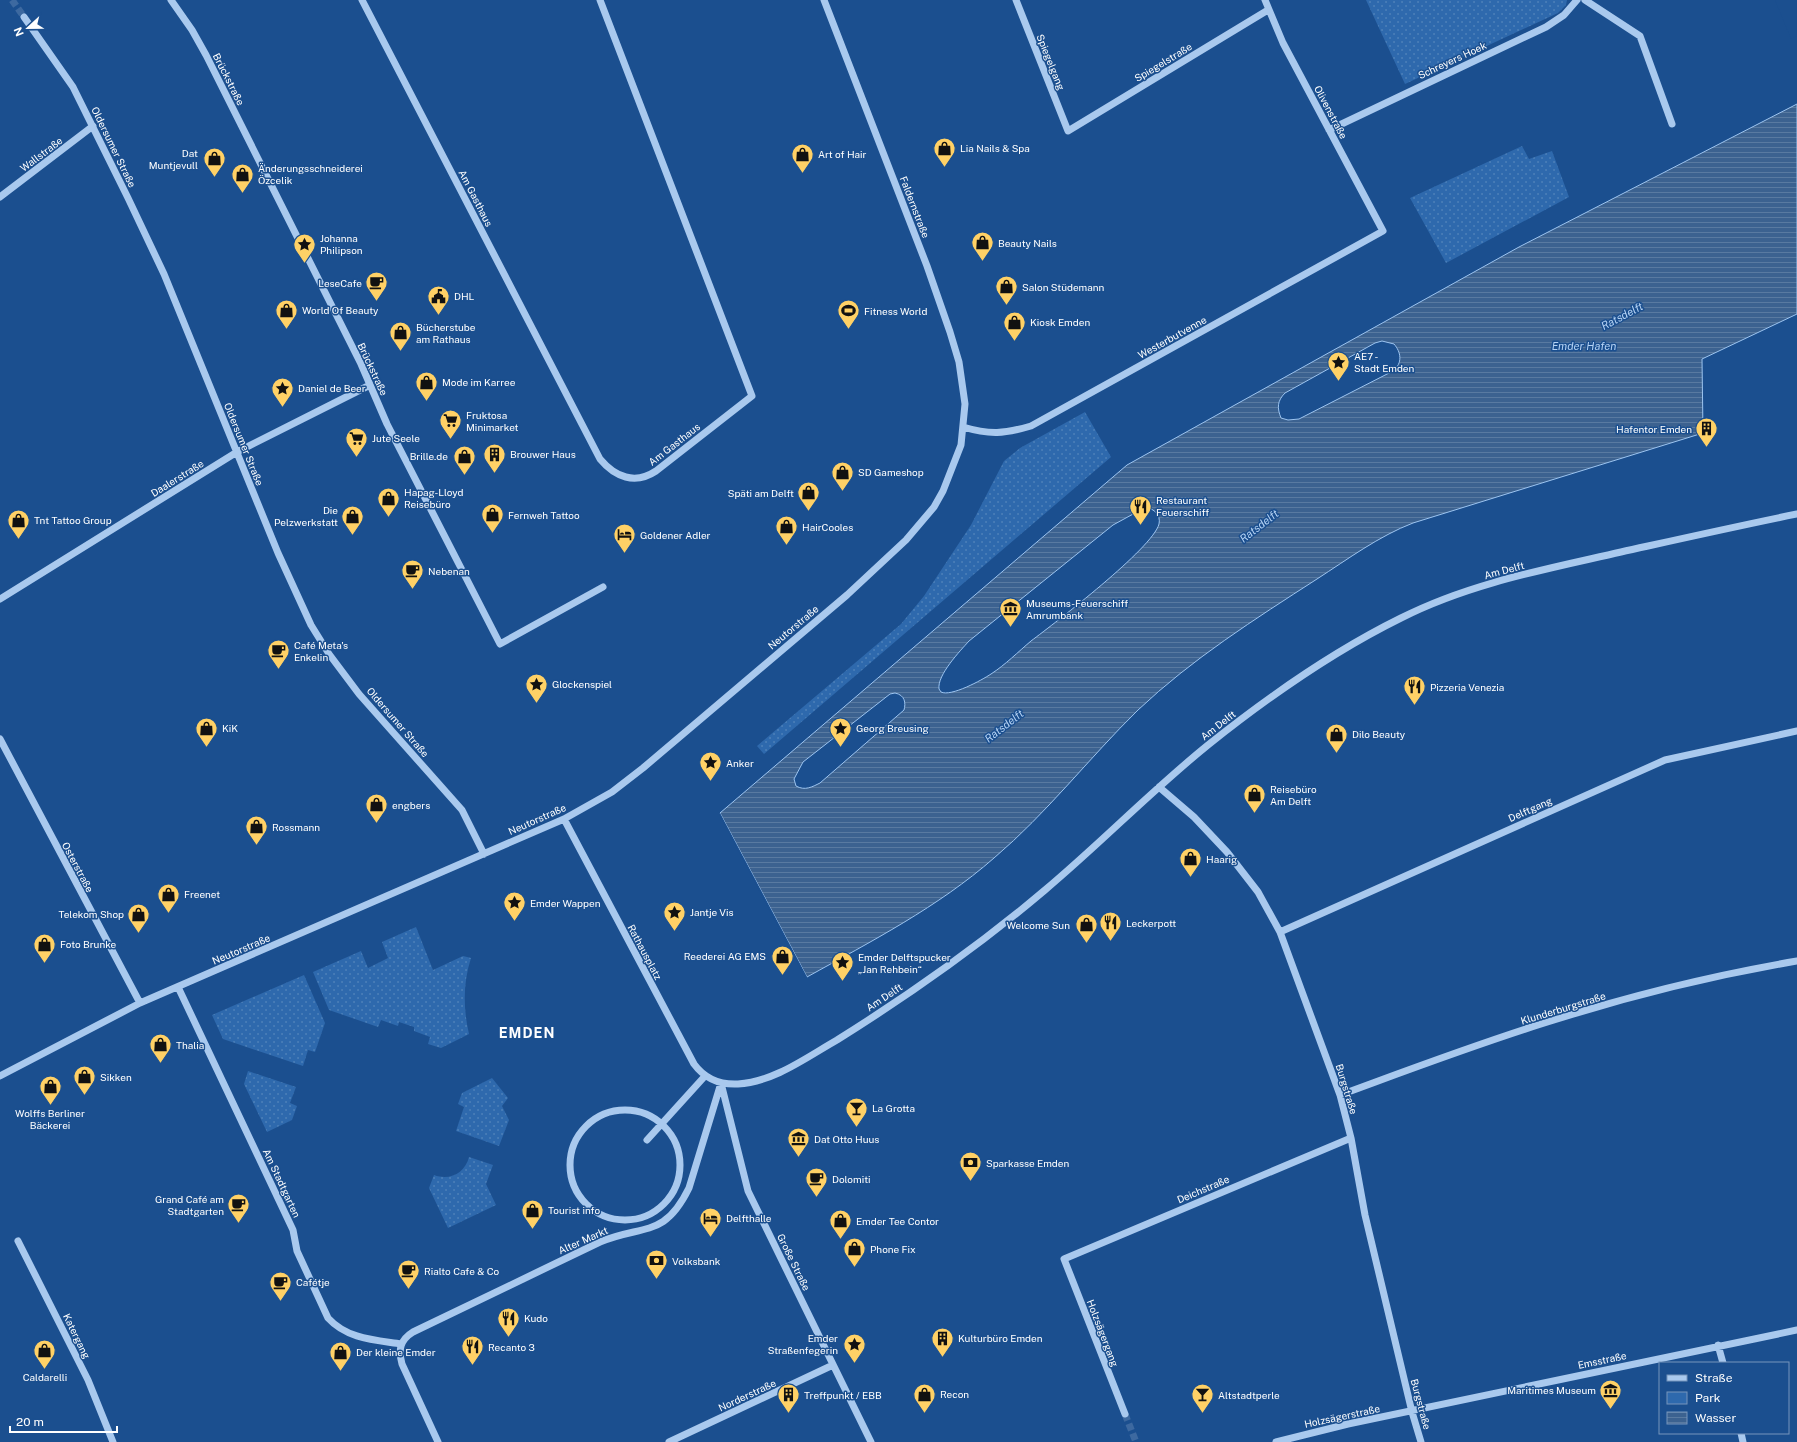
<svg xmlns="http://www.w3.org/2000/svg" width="1797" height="1442" viewBox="0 0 1797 1442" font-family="'Public Sans',sans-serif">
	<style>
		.green { fill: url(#green-dots) }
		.water { fill: url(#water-rules); stroke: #9cc4f0; fill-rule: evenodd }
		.pier { fill: #1b4f8f }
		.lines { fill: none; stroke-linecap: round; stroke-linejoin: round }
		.minor-tunnel { stroke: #3d69a0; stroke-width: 7; stroke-dasharray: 7 3.5; stroke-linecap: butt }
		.minor { stroke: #a9c9ee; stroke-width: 7 }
		.labels { text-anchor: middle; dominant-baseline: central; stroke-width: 3; stroke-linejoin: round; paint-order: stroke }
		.street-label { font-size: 10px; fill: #fff; stroke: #1b4f8f }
		.poi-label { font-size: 10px; fill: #fff; stroke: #1b4f8f; text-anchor: start }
		.water-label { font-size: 11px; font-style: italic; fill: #b5d3f5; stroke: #1b4f8f }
		.district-label { font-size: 14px; font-weight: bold; letter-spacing: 1px; fill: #fff; stroke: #1b4f8f }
	</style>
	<defs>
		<pattern id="green-dots" width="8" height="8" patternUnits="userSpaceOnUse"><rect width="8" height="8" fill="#2e69ad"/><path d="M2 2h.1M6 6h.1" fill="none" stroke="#4d80b9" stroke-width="1.8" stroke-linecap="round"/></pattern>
		<pattern id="water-rules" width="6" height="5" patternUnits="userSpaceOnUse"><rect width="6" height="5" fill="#3c6290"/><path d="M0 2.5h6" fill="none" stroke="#597aa1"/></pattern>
	</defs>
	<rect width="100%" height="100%" fill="#1b4f8f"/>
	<path class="green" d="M 1366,0 L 1567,0 L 1566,5 L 1558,13 L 1405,84 Z
		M 1522,146 L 1529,159 L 1552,151 L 1569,197 L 1446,263 L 1410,198 Z
		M 1085,412 L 1111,457 L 764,754 L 757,746 L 901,624 L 924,596 L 971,525 L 1004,461 L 1020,448 Z
		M 416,927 L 433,970 L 463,956 L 471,958 C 463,983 463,1008 469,1034 L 441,1048 L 428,1044 L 430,1037 L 414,1031 L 414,1027 L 399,1022 L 398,1026 L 381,1020 L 378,1027 L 329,1010 L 313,972 L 361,951 L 368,968 L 388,958 L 382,942 Z
		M 304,975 L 325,1023 L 315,1052 L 308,1050 L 303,1066 L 223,1039 L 212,1015 Z
		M 248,1071 L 296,1087 L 290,1103 L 297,1106 L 292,1120 L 267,1132 L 244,1084 Z
		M 492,1078 L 508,1098 L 502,1106 L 509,1120 L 499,1146 L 456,1131 L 464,1107 L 458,1104 L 462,1093 Z
		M 469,1157 L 493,1165 L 486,1184 L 496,1205 L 448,1228 L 429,1188 L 434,1175 C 450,1181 465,1173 469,1157 Z"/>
	<path class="water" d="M 1797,104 L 1797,314 L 1702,359 L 1703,433 L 1413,523 C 1379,536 1348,559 1317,579 C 1255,619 1192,659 1138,710 C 1089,758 1047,813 994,858 C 938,907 872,941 807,977 L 720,813 L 1127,465 L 1519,247 ZM 1382,341 L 1394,344 C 1401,352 1403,363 1393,371 L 1299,419 L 1288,420 L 1281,418 C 1277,408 1277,401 1285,393 L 1375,343 ZM 1146,507 C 1154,509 1161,515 1159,524 C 1153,548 1055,623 1031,641 C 1018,652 1005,665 991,674 C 982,680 951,697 941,692 L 939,689 C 937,675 960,651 969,641 L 1113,525 ZM 895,693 C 905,695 906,703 904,710 L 820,783 C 812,787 805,791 796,786 L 794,779 L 803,762 L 890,694 Z"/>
	<path class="pier" d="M 1775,0 L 1796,0 L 1797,36 L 1791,39 Z
		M 720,813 L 807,977 L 805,978 L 719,814 Z"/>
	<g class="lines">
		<path class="minor-tunnel" d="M 12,0 L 24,17
			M 1125,1414 L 1136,1442"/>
		<path class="minor" d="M 171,0 L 192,30 L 206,55 L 361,364 L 387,424 L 500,644 L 603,587
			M 362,0 L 600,459 C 615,477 635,485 656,471 L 752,396 L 600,0
			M 1016,0 L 1068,131 L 1268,10
			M 1585,0 L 1640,36 L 1672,124
			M 24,17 L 73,87 L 128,198 L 164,274 L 278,553 L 311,625 L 329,654 L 359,694 L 462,810 L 484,854
			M 1329,130 L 1546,27 L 1564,15 L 1577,0
			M 0,197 L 93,126
			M 963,427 C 990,435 1004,434 1031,426 L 1383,231 L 1283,43 L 1265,0
			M 0,599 L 237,452 L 370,385
			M 0,739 L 140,1003
			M 1159,787 L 1194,817 L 1227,852 L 1258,892 L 1280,932 L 1340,1095 L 1351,1138 L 1365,1215 L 1412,1412 L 1421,1442
			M 564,819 L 694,1064 C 705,1079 719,1085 738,1084 C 774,1082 807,1057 837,1040 C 909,995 980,945 1045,890 C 1101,843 1151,791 1208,745 C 1268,697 1332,652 1401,618 C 1470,583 1547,569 1621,552 C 1680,539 1738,526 1797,514
			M 1280,932 L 1665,760 L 1797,731
			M 178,987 L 293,1230 L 297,1251 L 328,1318 C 347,1339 375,1340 401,1344
			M 0,1076 L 140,1003 L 564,819 L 612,792 L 643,768 L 847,595 L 906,540 L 934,507 L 943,491 L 961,445 L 965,404 L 959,362 L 950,332 L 927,266 L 824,0
			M 721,1083 L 748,1191 L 871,1442
			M 1340,1095 C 1411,1069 1482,1042 1554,1020 C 1633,995 1715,975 1797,961
			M570 1165a55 55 0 1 1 110 0a55 55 0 1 1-110 0Z
			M 647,1140 L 705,1076
			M 18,1241 L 88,1380 L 113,1442
			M 1718,1345 L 1723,1363
			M 1125,1414 L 1064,1259 L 1351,1138
			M 1741,1433 L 1743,1442
			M 438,1442 L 402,1364 C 398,1350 400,1340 413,1332 L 600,1242 C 643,1224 664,1239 689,1188 L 721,1083
			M 669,1442 L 833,1365
			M 1276,1442 L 1348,1424 L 1797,1330"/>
	</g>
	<defs>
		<symbol id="shop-pin" viewBox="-11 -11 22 30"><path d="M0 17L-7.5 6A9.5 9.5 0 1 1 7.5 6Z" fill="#ffd166" stroke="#1b4f8f"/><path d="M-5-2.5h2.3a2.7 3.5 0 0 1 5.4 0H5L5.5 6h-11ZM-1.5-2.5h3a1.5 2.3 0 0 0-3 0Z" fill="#111"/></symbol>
		<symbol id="sight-pin" viewBox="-11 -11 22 30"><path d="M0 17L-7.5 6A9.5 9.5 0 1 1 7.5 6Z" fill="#ffd166" stroke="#1b4f8f"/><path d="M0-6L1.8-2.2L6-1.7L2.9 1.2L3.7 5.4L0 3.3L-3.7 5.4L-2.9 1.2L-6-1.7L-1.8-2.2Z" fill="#111"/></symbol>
		<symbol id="cafe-pin" viewBox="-11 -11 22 30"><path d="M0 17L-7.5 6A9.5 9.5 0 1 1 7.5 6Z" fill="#ffd166" stroke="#1b4f8f"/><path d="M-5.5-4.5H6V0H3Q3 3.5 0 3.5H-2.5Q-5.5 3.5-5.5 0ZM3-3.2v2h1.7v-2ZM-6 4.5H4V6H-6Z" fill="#111"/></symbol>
		<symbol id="civic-pin" viewBox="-11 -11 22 30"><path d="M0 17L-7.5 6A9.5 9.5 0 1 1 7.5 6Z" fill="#ffd166" stroke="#1b4f8f"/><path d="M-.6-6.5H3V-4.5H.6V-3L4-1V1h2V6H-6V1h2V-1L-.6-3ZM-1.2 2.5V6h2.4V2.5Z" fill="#111"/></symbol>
		<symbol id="stadium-pin" viewBox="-11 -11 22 30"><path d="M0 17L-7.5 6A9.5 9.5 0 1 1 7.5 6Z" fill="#ffd166" stroke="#1b4f8f"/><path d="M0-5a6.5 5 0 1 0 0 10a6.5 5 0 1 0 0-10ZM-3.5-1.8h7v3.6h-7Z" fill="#111"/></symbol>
		<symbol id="supermarket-pin" viewBox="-11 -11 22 30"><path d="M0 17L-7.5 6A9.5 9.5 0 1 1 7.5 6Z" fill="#ffd166" stroke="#1b4f8f"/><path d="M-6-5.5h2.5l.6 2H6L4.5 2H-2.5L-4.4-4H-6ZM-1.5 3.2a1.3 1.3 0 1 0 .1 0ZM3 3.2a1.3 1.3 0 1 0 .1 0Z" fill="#111"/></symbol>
		<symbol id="building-pin" viewBox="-11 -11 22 30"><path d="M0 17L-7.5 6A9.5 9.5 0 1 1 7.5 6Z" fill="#ffd166" stroke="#1b4f8f"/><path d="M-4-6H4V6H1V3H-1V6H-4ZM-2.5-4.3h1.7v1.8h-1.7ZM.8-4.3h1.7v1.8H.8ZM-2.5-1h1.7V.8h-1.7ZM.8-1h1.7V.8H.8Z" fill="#111"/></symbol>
		<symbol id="restaurant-pin" viewBox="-11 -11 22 30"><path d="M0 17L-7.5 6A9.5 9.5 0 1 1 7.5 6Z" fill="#ffd166" stroke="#1b4f8f"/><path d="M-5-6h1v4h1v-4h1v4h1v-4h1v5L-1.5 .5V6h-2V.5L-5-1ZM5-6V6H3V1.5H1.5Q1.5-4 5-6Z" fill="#111"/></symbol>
		<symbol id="hotel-pin" viewBox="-11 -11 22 30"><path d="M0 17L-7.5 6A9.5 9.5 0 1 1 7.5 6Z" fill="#ffd166" stroke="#1b4f8f"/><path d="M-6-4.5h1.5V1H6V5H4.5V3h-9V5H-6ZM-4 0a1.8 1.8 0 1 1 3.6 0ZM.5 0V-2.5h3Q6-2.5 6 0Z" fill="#111"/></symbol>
		<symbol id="museum-pin" viewBox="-11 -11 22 30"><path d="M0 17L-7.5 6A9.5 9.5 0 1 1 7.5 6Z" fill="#ffd166" stroke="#1b4f8f"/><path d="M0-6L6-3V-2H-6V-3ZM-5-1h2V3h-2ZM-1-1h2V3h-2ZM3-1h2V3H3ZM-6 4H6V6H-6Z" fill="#111"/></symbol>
		<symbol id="bar-pin" viewBox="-11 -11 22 30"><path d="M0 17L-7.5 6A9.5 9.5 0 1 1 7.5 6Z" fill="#ffd166" stroke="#1b4f8f"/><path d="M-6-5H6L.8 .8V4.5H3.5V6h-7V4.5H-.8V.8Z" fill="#111"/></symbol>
		<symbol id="bank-pin" viewBox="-11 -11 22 30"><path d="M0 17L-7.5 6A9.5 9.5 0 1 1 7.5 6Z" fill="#ffd166" stroke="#1b4f8f"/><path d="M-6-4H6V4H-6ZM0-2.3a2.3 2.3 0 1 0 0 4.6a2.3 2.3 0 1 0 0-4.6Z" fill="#111"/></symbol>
	</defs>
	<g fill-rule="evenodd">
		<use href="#shop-pin" x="932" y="136" width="25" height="34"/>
		<use href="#shop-pin" x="790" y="142" width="25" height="34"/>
		<use href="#shop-pin" x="202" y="146" width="25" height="34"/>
		<use href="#shop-pin" x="230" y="162" width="25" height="34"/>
		<use href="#shop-pin" x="970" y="230" width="25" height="34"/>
		<use href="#sight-pin" x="292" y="232" width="25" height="34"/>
		<use href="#cafe-pin" x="364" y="270" width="25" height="34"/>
		<use href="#shop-pin" x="994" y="274" width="25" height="34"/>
		<use href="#civic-pin" x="426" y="284" width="25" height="34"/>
		<use href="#shop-pin" x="274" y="298" width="25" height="34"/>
		<use href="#stadium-pin" x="836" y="298" width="25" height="34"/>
		<use href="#shop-pin" x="1002" y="310" width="25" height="34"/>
		<use href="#shop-pin" x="388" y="320" width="25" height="34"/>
		<use href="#sight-pin" x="1326" y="350" width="25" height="34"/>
		<use href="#shop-pin" x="414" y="370" width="25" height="34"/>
		<use href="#sight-pin" x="270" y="376" width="25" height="34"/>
		<use href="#supermarket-pin" x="438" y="408" width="25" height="34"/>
		<use href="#building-pin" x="1694" y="416" width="25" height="34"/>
		<use href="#supermarket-pin" x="344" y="426" width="25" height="34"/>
		<use href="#building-pin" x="482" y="442" width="25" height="34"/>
		<use href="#shop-pin" x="452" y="444" width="25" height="34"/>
		<use href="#shop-pin" x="830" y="460" width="25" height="34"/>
		<use href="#shop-pin" x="796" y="480" width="25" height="34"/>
		<use href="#shop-pin" x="376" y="486" width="25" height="34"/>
		<use href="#restaurant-pin" x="1128" y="494" width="25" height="34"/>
		<use href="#shop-pin" x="480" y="502" width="25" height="34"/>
		<use href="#shop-pin" x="340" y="504" width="25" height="34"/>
		<use href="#shop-pin" x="6" y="508" width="25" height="34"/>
		<use href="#shop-pin" x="774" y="514" width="25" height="34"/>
		<use href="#hotel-pin" x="612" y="522" width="25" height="34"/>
		<use href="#cafe-pin" x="400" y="558" width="25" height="34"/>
		<use href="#museum-pin" x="998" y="596" width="25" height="34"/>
		<use href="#cafe-pin" x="266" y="638" width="25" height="34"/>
		<use href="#sight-pin" x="524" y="672" width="25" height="34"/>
		<use href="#restaurant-pin" x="1402" y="674" width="25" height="34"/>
		<use href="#shop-pin" x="194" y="716" width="25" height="34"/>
		<use href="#sight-pin" x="828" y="716" width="25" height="34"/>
		<use href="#shop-pin" x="1324" y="722" width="25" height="34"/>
		<use href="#sight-pin" x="698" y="750" width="25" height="34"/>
		<use href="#shop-pin" x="1242" y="782" width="25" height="34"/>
		<use href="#shop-pin" x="364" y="792" width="25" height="34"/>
		<use href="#shop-pin" x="244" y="814" width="25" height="34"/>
		<use href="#shop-pin" x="1178" y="846" width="25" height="34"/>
		<use href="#shop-pin" x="156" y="882" width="25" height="34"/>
		<use href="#sight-pin" x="502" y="890" width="25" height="34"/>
		<use href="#sight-pin" x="662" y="900" width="25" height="34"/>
		<use href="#shop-pin" x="126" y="902" width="25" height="34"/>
		<use href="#restaurant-pin" x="1098" y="910" width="25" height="34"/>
		<use href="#shop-pin" x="1074" y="912" width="25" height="34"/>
		<use href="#shop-pin" x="32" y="932" width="25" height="34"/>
		<use href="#shop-pin" x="770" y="944" width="25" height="34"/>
		<use href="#sight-pin" x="830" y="950" width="25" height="34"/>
		<use href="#shop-pin" x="148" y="1032" width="25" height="34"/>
		<use href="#shop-pin" x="72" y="1064" width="25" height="34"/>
		<use href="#shop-pin" x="38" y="1074" width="25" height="34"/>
		<use href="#bar-pin" x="844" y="1096" width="25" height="34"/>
		<use href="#museum-pin" x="786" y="1126" width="25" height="34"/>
		<use href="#bank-pin" x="958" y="1150" width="25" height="34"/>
		<use href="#cafe-pin" x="804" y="1166" width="25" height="34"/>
		<use href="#cafe-pin" x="226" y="1192" width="25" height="34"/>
		<use href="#shop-pin" x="520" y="1198" width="25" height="34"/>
		<use href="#hotel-pin" x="698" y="1206" width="25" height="34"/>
		<use href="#shop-pin" x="828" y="1208" width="25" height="34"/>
		<use href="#shop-pin" x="842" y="1236" width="25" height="34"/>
		<use href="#bank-pin" x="644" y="1248" width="25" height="34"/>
		<use href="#cafe-pin" x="396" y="1258" width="25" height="34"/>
		<use href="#cafe-pin" x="268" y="1270" width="25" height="34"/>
		<use href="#restaurant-pin" x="496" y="1306" width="25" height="34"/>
		<use href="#building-pin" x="930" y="1326" width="25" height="34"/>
		<use href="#sight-pin" x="842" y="1332" width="25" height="34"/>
		<use href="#restaurant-pin" x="460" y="1334" width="25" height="34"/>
		<use href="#shop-pin" x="32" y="1338" width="25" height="34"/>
		<use href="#shop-pin" x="328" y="1340" width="25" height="34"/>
		<use href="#museum-pin" x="1598" y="1378" width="25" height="34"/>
		<use href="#shop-pin" x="912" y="1382" width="25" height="34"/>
		<use href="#building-pin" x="776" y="1382" width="25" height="34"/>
		<use href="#bar-pin" x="1190" y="1382" width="25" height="34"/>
	</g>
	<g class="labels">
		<g class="street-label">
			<text transform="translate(1452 60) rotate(-25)">Schreyers Hoek</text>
			<text transform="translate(1051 62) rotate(68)">Spiegelgang</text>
			<text transform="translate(1163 62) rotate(-31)">Spiegelstraße</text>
			<text transform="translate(229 79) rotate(63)">Brückstraße</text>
			<text transform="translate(1331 112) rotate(62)">Olivenstraße</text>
			<text transform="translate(114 147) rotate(64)">Oldersumer Straße</text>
			<text transform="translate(41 154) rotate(-37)">Wallstraße</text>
			<text transform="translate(476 198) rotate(63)">Am Gasthaus</text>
			<text transform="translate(915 207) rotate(69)">Faldernstraße</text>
			<text transform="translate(1172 337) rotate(-29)">Westerbutvenne</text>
			<text transform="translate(373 369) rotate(65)">Brückstraße</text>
			<text transform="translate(244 444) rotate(68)">Oldersumer Straße</text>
			<text transform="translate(674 444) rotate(-38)">Am Gasthaus</text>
			<text transform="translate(177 478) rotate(-32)">Daalerstraße</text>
			<text transform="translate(1504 570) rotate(-15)">Am Delft</text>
			<text transform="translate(793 627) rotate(-40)">Neutorstraße</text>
			<text transform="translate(398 722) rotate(49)">Oldersumer Straße</text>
			<text transform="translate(1218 725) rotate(-38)">Am Delft</text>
			<text transform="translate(1530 809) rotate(-24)">Delftgang</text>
			<text transform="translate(537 819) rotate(-24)">Neutorstraße</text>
			<text transform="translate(78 867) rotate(62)">Osterstraße</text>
			<text transform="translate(241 949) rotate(-23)">Neutorstraße</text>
			<text transform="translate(645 952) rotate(62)">Rathausplatz</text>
			<text transform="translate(884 997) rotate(-34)">Am Delft</text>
			<text transform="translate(1563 1008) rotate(-17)">Klunderburgstraße</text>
			<text transform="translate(1347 1089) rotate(73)">Burgstraße</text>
			<text transform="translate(282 1183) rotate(65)">Am Stadtgarten</text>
			<text transform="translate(1203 1189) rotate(-23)">Deichstraße</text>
			<text transform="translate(583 1240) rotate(-24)">Alter Markt</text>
			<text transform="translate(794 1262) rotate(64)">Große Straße</text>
			<text transform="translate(1103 1333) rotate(69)">Holzsägergang</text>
			<text transform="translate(77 1336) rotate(64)">Katergang</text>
			<text transform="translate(1602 1360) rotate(-12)">Emsstraße</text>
			<text transform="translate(747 1395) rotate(-25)">Norderstraße</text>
			<text transform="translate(1421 1404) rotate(75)">Burgstraße</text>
			<text transform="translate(1342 1416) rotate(-12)">Holzsägerstraße</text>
		</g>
		<g class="poi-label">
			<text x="960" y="148">Lia Nails &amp; Spa</text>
			<text x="198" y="153" text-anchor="end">Dat<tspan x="198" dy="12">Muntjevull</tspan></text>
			<text x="818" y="154">Art of Hair</text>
			<text x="258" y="168">Änderungsschneiderei<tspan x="258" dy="12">Özcelik</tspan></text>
			<text x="320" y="238">Johanna<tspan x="320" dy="12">Philipson</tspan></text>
			<text x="998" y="243">Beauty Nails</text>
			<text x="362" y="283" text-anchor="end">LeseCafe</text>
			<text x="1022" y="287">Salon Stüdemann</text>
			<text x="454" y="296">DHL</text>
			<text x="302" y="310">World Of Beauty</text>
			<text x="864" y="311">Fitness World</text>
			<text x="1030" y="322">Kiosk Emden</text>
			<text x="416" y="327">Bücherstube<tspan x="416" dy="12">am Rathaus</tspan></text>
			<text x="1354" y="356">AE7 -<tspan x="1354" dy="12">Stadt Emden</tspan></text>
			<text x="442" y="382">Mode im Karree</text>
			<text x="298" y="388">Daniel de Beer</text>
			<text x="466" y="415">Fruktosa<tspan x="466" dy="12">Minimarket</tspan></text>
			<text x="1692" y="429" text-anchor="end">Hafentor Emden</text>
			<text x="372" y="438">Jute Seele</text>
			<text x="510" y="454">Brouwer Haus</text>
			<text x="448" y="456" text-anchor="end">Brille.de</text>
			<text x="858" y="472">SD Gameshop</text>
			<text x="404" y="492">Hapag-Lloyd<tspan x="404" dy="12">Reisebüro</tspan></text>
			<text x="794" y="493" text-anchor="end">Späti am Delft</text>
			<text x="1156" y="500">Restaurant<tspan x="1156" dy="12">Feuerschiff</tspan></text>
			<text x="338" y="510" text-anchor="end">Die<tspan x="338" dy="12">Pelzwerkstatt</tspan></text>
			<text x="508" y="515">Fernweh Tattoo</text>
			<text x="34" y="520">Tnt Tattoo Group</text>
			<text x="802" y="527">HairCooles</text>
			<text x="640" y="535">Goldener Adler</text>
			<text x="428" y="571">Nebenan</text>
			<text x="1026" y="603">Museums-Feuerschiff<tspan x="1026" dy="12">Amrumbank</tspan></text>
			<text x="294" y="645">Café Meta's<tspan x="294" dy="12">Enkelin</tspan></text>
			<text x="552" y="684">Glockenspiel</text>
			<text x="1430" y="687">Pizzeria Venezia</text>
			<text x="222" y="728">KiK</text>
			<text x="856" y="728">Georg Breusing</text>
			<text x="1352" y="734">Dilo Beauty</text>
			<text x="726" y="763">Anker</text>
			<text x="1270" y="789">Reisebüro<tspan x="1270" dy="12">Am Delft</tspan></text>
			<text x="392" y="805">engbers</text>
			<text x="272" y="827">Rossmann</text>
			<text x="1206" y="859">Haarig</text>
			<text x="184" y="894">Freenet</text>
			<text x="530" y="903">Emder Wappen</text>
			<text x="690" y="912">Jantje Vis</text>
			<text x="124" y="914" text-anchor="end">Telekom Shop</text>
			<text x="1126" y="923">Leckerpott</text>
			<text x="1070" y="925" text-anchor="end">Welcome Sun</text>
			<text x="60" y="944">Foto Brunke</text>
			<text x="766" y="956" text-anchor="end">Reederei AG EMS</text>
			<text x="858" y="957">Emder Delftspucker<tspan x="858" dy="12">„Jan Rehbein“</tspan></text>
			<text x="176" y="1045">Thalia</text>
			<text x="100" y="1077">Sikken</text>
			<text x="872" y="1108">La Grotta</text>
			<text x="50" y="1113" text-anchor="middle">Wolffs Berliner<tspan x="50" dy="12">Bäckerei</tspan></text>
			<text x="814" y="1139">Dat Otto Huus</text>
			<text x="986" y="1163">Sparkasse Emden</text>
			<text x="832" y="1179">Dolomiti</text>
			<text x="224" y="1199" text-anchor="end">Grand Café am<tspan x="224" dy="12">Stadtgarten</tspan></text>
			<text x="548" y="1210">Tourist info</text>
			<text x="726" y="1218">Delfthalle</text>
			<text x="856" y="1221">Emder Tee Contor</text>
			<text x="870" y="1249">Phone Fix</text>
			<text x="672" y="1261">Volksbank</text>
			<text x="424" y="1271">Rialto Cafe &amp; Co</text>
			<text x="296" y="1282">Cafétje</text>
			<text x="524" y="1318">Kudo</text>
			<text x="838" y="1338" text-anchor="end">Emder<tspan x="838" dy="12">Straßenfegerin</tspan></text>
			<text x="958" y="1338">Kulturbüro Emden</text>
			<text x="488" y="1347">Recanto 3</text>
			<text x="356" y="1352">Der kleine Emder</text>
			<text x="45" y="1377" text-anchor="middle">Caldarelli</text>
			<text x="1596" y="1390" text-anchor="end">Maritimes Museum</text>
			<text x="940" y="1394">Recon</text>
			<text x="804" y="1395">Treffpunkt / EBB</text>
			<text x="1218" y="1395">Altstadtperle</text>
		</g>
		<g class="water-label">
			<text transform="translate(1622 316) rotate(-28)">Ratsdelft</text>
			<text x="1584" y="346">Emder Hafen</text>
			<text transform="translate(1259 526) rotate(-38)">Ratsdelft</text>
			<text transform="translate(1004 726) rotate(-38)">Ratsdelft</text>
		</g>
		<g class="district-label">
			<text x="527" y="1033">EMDEN</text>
		</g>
	</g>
	<rect x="1659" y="1362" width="130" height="72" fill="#1b4f8f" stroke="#7695bc"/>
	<rect x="1667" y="1375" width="20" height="6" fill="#a9c9ee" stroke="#7695bc"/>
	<text x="1695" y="1382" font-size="12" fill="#ffffff">Straße</text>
	<rect x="1667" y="1392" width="20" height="12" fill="#2e69ad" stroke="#7695bc"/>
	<text x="1695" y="1402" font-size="12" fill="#ffffff">Park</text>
	<rect x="1667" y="1412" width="20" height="12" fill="url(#water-rules)" stroke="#7695bc"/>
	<text x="1695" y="1422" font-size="12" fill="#ffffff">Wasser</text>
	<g transform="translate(28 28) rotate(248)" stroke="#1b4f8f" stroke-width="3" paint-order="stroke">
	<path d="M0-3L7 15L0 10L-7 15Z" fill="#ffffff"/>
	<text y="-6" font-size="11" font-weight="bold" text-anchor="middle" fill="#ffffff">N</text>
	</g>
	<path d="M10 1426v6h107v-6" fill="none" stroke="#ffffff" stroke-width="2"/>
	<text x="16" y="1426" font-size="12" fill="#ffffff" stroke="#1b4f8f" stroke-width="3" paint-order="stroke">20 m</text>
</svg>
